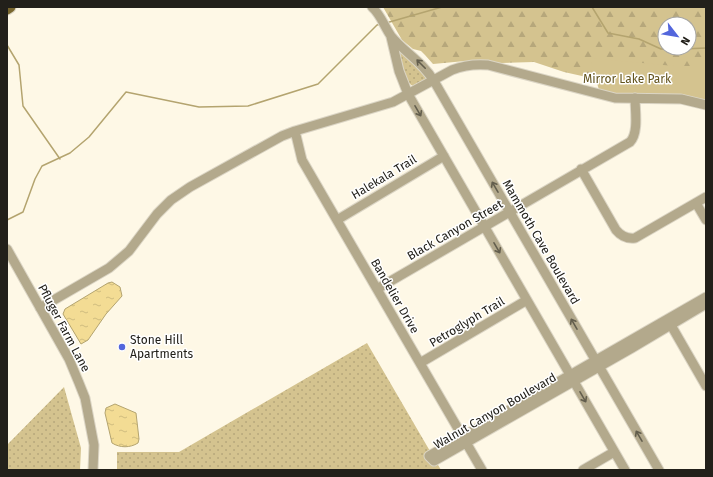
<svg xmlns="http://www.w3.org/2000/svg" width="713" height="477" viewBox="0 0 713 477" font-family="'Fira Sans',sans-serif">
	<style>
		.grass { fill: url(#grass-dots) }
		.forest { fill: url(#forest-firs); fill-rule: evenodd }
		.green { fill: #d4c38f }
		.water { fill: url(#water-ripples); stroke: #b4a46f }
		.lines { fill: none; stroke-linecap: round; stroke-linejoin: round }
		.stream { stroke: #b4a46f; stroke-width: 1.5 }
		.minor-casing { stroke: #dbd5c5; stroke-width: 11 }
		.major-casing { stroke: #dbd5c5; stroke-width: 13 }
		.minor { stroke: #b3a98c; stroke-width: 9 }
		.major { stroke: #79672e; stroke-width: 11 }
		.oneway { stroke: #635e4d }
		.poi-dot { fill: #5366dc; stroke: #fff; stroke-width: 1.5 }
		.labels { text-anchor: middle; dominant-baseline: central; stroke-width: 3; stroke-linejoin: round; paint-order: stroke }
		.park-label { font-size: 12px; fill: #63541e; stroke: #fff }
		.street-label { font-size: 12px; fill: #22201a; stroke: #fff }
		.poi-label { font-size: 12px; fill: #22201a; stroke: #fff; text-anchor: start }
	</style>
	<defs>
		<pattern id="grass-dots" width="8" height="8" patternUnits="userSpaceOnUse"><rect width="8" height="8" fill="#d4c38f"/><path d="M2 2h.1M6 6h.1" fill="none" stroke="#b6a77b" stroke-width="1.8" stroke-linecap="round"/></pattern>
		<pattern id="forest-firs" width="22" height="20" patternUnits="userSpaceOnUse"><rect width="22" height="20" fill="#d4c38f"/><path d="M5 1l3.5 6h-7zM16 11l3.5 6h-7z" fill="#b6a77b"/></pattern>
		<pattern id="water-ripples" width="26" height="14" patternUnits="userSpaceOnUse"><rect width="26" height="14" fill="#f3dc94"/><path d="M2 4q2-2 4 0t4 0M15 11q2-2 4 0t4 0" fill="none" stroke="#d0bc7f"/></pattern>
	</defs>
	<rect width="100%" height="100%" fill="#fef8e6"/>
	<path class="grass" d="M 398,47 L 427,77 L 426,79 L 413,86 C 402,81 400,58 398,47 Z
		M 367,343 L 441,470 L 117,470 L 117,452 L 179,452 Z
		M 64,387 L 81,448 L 80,470 L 7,470 L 7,445 Z"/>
	<path class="forest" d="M 383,7 L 706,7 L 706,86 L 631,83 L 591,78 L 564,72 L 534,62 L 501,63 L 480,61 L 465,61 L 433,64 L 425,55 L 421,51 L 413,49 L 402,40 ZM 665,24 L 689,24 L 689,48 L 665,48 Z"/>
	<path class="green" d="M 590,58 L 674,66 L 706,66 L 706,101 L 688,96 L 625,96 L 599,90 Z"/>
	<path class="water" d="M 112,282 L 120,287 L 122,296 L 106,314 L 88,340 L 81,344 L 63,314 L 65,309 L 108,283 Z
		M 115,404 L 136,413 L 139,439 L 138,443 C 130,448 120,448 112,443 L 105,413 L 106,408 Z"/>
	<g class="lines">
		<path class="stream" d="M 592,7 L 608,33 L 639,39 L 661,49 L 682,49 L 706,48
			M 386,23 L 442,7
			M 7,45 L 19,65 L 23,106 L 60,159
			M 7,220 L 23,212 L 35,179 L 42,166 L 70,153 L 89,137 L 126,92 L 199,107 L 248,106 L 318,84 L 377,25 L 381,24"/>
		<defs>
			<path id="minor" d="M 372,7 C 381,15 384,26 391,36 C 405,53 422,61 434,81 L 659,470
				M 391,37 L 399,71 L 408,94 L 625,470
				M 295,131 L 302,160 L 482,470
				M 581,169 L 616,230 C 621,236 627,239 635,238 L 706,197
				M 696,203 L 706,220
				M 337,220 L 444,156
				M 7,249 L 69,359 L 79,383 L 85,398 L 94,445 L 93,470
				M 377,289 L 630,142 C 639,133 635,110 635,98
				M 706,297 L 429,456 L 434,461 L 632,348 L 706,304
				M 40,308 L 109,268 L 129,251 L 157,214 L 171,200 L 190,187 L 282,136 L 295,131 L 393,102 L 452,70 C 464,65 475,64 488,65 L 615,98 L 681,99 L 706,105
				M 668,320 L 706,386
				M 420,363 L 527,300
				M 583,470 L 614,452"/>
			<path id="major" d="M 7,9 L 10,7"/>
		</defs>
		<use href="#minor" class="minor-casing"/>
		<use href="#major" class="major-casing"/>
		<use href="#minor" class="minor"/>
		<use href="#major" class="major"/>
	</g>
	<defs><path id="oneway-shaft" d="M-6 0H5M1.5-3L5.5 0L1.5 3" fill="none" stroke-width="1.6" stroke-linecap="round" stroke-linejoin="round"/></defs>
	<g class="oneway">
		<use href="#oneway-shaft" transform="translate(421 64) rotate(-135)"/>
		<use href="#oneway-shaft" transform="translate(418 111) rotate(60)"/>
		<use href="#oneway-shaft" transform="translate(495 187) rotate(-120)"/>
		<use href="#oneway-shaft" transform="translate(497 248) rotate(60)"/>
		<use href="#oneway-shaft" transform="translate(574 324) rotate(-120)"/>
		<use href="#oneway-shaft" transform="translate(583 397) rotate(60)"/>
		<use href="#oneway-shaft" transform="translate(639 436) rotate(-120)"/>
	</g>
	<circle class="poi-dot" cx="122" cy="347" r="4"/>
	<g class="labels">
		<g class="park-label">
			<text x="627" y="79">Mirror Lake Park</text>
		</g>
		<g class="street-label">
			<text transform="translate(384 177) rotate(-31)">Halekala Trail</text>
			<text transform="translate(455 230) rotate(-30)">Black Canyon Street</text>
			<text transform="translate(541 242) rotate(60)">Mammoth Cave Boulevard</text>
			<text transform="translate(395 296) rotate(60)">Bandelier Drive</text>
			<text transform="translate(467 322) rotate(-31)">Petroglyph Trail</text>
			<text transform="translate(64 328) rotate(62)">Pfluger Farm Lane</text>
			<text transform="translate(495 411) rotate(-30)">Walnut Canyon Boulevard</text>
		</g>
		<g class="poi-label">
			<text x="130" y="340">Stone Hill<tspan x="130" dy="14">Apartments</tspan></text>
		</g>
	</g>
	<rect width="713" height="477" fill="none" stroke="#22201a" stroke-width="16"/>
	<g transform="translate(677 36) rotate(121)"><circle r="19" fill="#ffffff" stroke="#a7a6a3"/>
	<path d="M0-3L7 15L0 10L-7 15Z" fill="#5366dc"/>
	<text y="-6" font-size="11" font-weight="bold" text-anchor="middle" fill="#22201a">N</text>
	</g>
</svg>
